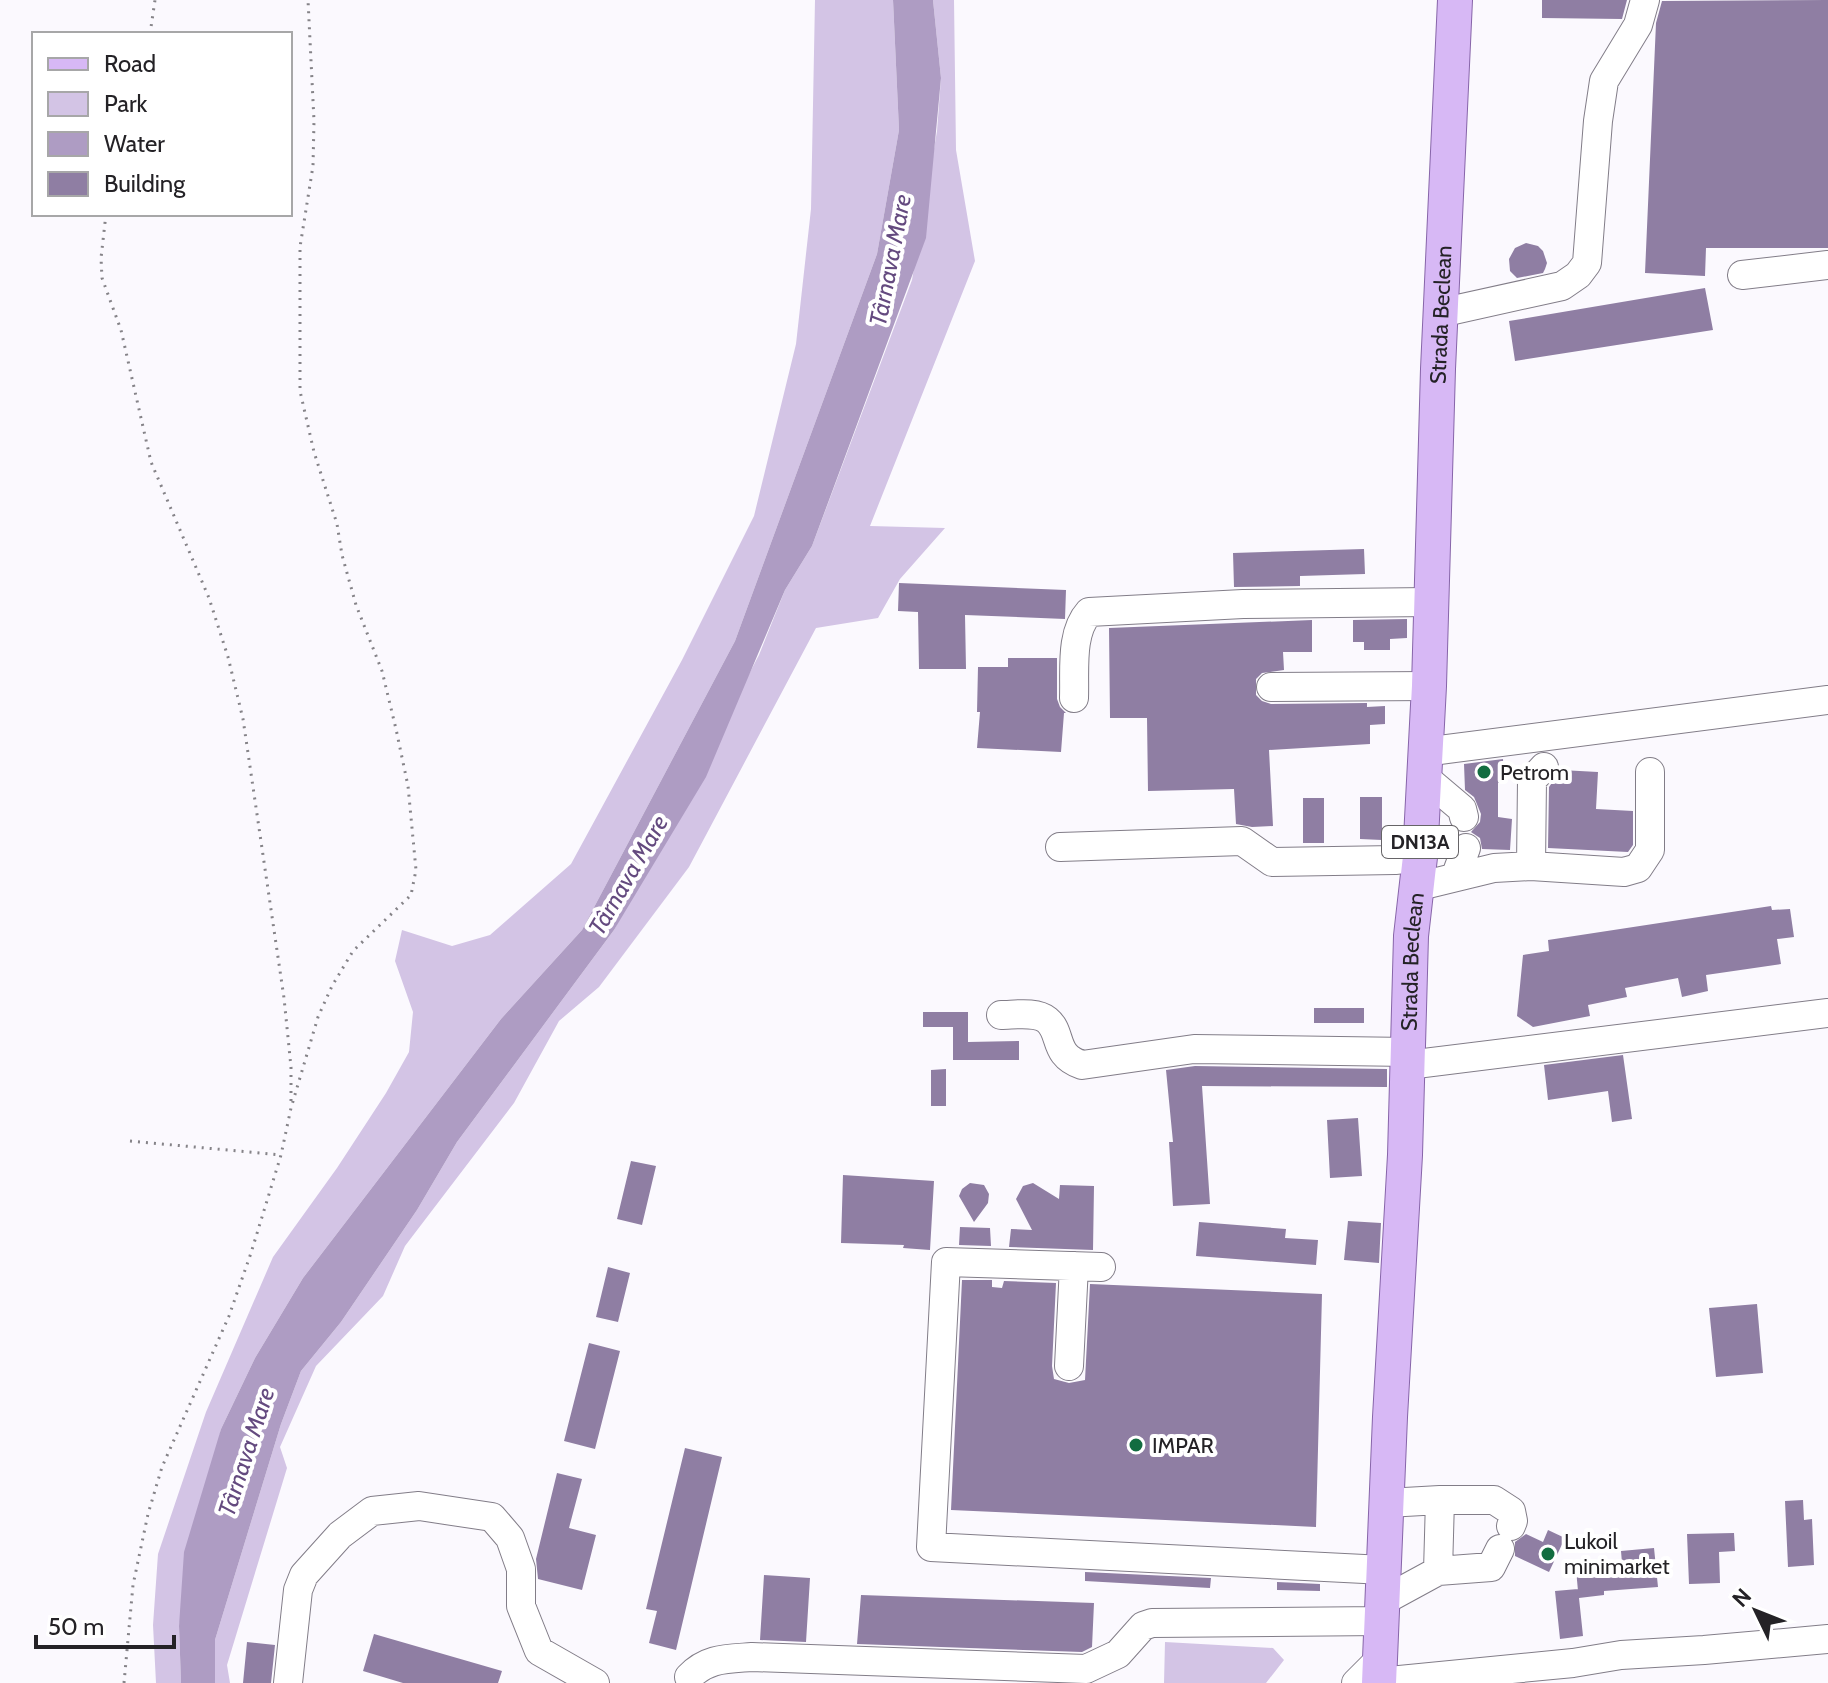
<svg xmlns="http://www.w3.org/2000/svg" width="1828" height="1683" viewBox="0 0 1828 1683" font-family="Cabin,sans-serif">
	<style>
		.green { fill: #d3c4e5 }
		.water { fill: #ae9cc3 }
		.building { fill: #8f7ea3 }
		.lines { fill: none; stroke-linecap: round; stroke-linejoin: round }
		.minor-casing { stroke: #827d88; stroke-width: 30 }
		.major-casing { stroke: #8765a9; stroke-width: 36 }
		.path { stroke: #858388; stroke-width: 3; stroke-dasharray: 2 6; stroke-linecap: butt }
		.minor { stroke: #fff; stroke-width: 28 }
		.major { stroke: #d7b8f5; stroke-width: 34 }
		.poi-dot { fill: #126c40; stroke: #fff; stroke-width: 3 }
		.labels { text-anchor: middle; dominant-baseline: central; stroke-width: 8; stroke-linejoin: round; paint-order: stroke }
		.shield { fill: #fff; stroke: #666467; stroke-width: 2 }
		.shield-label { font-size: 20px; font-weight: bold; fill: #242226 }
		.street-label { font-size: 22px; fill: #242226; stroke: #fff }
		.poi-label { font-size: 22px; fill: #242226; stroke: #fff; text-anchor: start }
		.water-label { font-size: 24px; font-style: italic; fill: #644a7f; stroke: #fff }
	</style>
	<rect width="100%" height="100%" fill="#fbf9fe"/>
	<path class="green" d="M 815,0 L 893,0 L 899,130 L 877,254 L 735,641 L 582,930 L 501,1019 L 303,1278 L 255,1358 L 221,1429 L 179,1626 L 181,1683 L 156,1683 L 153,1625 L 158,1554 L 206,1412 L 273,1257 L 337,1168 L 386,1093 L 409,1052 L 413,1012 L 395,961 L 402,930 L 452,946 L 490,935 L 571,864 L 682,660 L 754,516 L 796,344 L 811,209 Z
		M 933,0 L 954,0 L 956,150 L 975,261 L 870,526 L 945,528 L 900,579 L 878,618 L 816,628 L 689,867 L 599,987 L 559,1021 L 514,1103 L 405,1246 L 383,1296 L 316,1366 L 280,1447 L 287,1468 L 227,1665 L 230,1683 L 215,1683 L 215,1640 L 281,1424 L 301,1371 L 341,1322 L 417,1210 L 457,1142 L 614,930 L 759,655 L 785,590 L 812,546 L 912,280 L 937,131 L 941,78 Z
		M 1165,1642 L 1273,1648 L 1284,1660 L 1266,1683 L 1164,1683 Z"/>
	<path class="water" d="M 893,0 L 933,0 L 941,78 L 926,238 L 812,546 L 785,590 L 706,777 L 614,930 L 457,1142 L 417,1210 L 341,1322 L 301,1371 L 281,1424 L 215,1640 L 215,1683 L 181,1683 L 179,1626 L 184,1552 L 221,1429 L 255,1358 L 303,1278 L 501,1019 L 582,930 L 735,641 L 877,254 L 899,130 Z"/>
	<path class="building" d="M 1542,0 L 1627,0 L 1622,19 L 1542,18 Z
		M 1828,0 L 1828,248 L 1706,248 L 1705,276 L 1645,273 L 1656,23 L 1662,1 Z
		M 1526,243 L 1538,246 L 1543,251 L 1547,263 L 1545,269 L 1543,273 L 1517,278 L 1510,271 L 1509,259 L 1515,248 Z
		M 1705,288 L 1713,330 L 1515,361 L 1509,321 Z
		M 1364,549 L 1365,574 L 1300,576 L 1300,586 L 1234,587 L 1233,553 Z
		M 899,583 L 1066,590 L 1065,619 L 965,615 L 966,669 L 919,669 L 918,612 L 898,611 Z
		M 1407,619 L 1407,638 L 1390,639 L 1390,650 L 1364,650 L 1364,642 L 1353,642 L 1353,620 Z
		M 1312,620 L 1312,652 L 1283,652 L 1284,670 L 1262,673 L 1256,679 L 1256,695 L 1262,701 L 1271,704 L 1367,703 L 1367,707 L 1385,706 L 1385,724 L 1370,725 L 1370,744 L 1269,750 L 1273,826 L 1252,827 L 1236,824 L 1234,789 L 1148,791 L 1147,718 L 1110,718 L 1109,628 Z
		M 1008,658 L 1057,658 L 1057,699 L 1060,707 L 1066,713 L 1064,713 L 1061,752 L 977,748 L 980,712 L 977,712 L 978,667 L 1008,667 Z
		M 1503,759 L 1504,783 L 1498,783 L 1498,817 L 1512,819 L 1510,850 L 1482,849 L 1480,838 L 1471,832 L 1480,822 L 1481,814 L 1474,797 L 1465,790 L 1464,764 Z
		M 1561,770 L 1598,772 L 1596,809 L 1633,811 L 1633,845 L 1628,852 L 1548,848 L 1549,787 Z
		M 1360,797 L 1382,797 L 1382,840 L 1360,839 Z
		M 1303,798 L 1324,798 L 1324,843 L 1303,843 Z
		M 1771,906 L 1772,910 L 1790,909 L 1794,937 L 1777,939 L 1781,964 L 1706,975 L 1708,991 L 1682,997 L 1678,978 L 1625,988 L 1627,997 L 1588,1005 L 1590,1016 L 1533,1027 L 1517,1016 L 1523,955 L 1549,951 L 1548,940 Z
		M 1314,1008 L 1364,1008 L 1364,1023 L 1314,1023 Z
		M 923,1012 L 968,1012 L 968,1042 L 1019,1041 L 1019,1060 L 953,1060 L 953,1027 L 923,1027 Z
		M 1623,1055 L 1632,1119 L 1612,1122 L 1608,1091 L 1548,1100 L 1544,1065 Z
		M 1195,1066 L 1387,1069 L 1387,1087 L 1202,1086 L 1210,1204 L 1173,1206 L 1169,1142 L 1173,1142 L 1166,1070 Z
		M 946,1069 L 946,1106 L 931,1106 L 931,1070 Z
		M 1358,1118 L 1362,1176 L 1330,1178 L 1327,1120 Z
		M 631,1161 L 656,1166 L 642,1225 L 617,1219 Z
		M 843,1175 L 934,1181 L 930,1250 L 903,1248 L 904,1245 L 841,1243 Z
		M 970,1183 L 984,1185 L 989,1194 L 988,1203 L 974,1222 L 959,1196 L 962,1189 Z
		M 1033,1183 L 1059,1199 L 1060,1185 L 1094,1186 L 1093,1250 L 1009,1247 L 1011,1229 L 1032,1230 L 1016,1199 L 1023,1186 Z
		M 1348,1221 L 1381,1223 L 1379,1263 L 1344,1260 Z
		M 1199,1222 L 1286,1229 L 1285,1238 L 1318,1240 L 1316,1265 L 1196,1256 Z
		M 960,1227 L 990,1228 L 991,1246 L 959,1245 Z
		M 608,1267 L 630,1273 L 618,1322 L 596,1317 Z
		M 962,1280 L 992,1280 L 992,1287 L 1002,1288 L 1004,1281 L 1056,1283 L 1052,1366 L 1054,1379 L 1069,1383 L 1085,1380 L 1090,1284 L 1322,1294 L 1316,1527 L 951,1510 Z
		M 1757,1304 L 1763,1373 L 1716,1377 L 1709,1308 Z
		M 589,1343 L 620,1351 L 595,1449 L 564,1441 Z
		M 685,1448 L 722,1457 L 676,1650 L 649,1643 L 657,1611 L 646,1609 Z
		M 557,1473 L 582,1479 L 569,1528 L 596,1535 L 582,1590 L 538,1579 L 536,1559 Z
		M 1803,1500 L 1804,1520 L 1812,1519 L 1814,1565 L 1788,1567 L 1785,1501 Z
		M 1548,1530 L 1565,1538 L 1549,1572 L 1515,1556 L 1515,1542 L 1526,1534 L 1543,1542 Z
		M 1734,1533 L 1735,1551 L 1719,1552 L 1720,1583 L 1689,1584 L 1687,1534 Z
		M 1654,1548 L 1658,1587 L 1604,1591 L 1604,1595 L 1579,1598 L 1583,1636 L 1560,1639 L 1555,1591 L 1578,1589 L 1578,1591 L 1576,1569 L 1622,1563 L 1621,1551 Z
		M 1085,1572 L 1211,1578 L 1210,1588 L 1085,1581 Z
		M 764,1575 L 810,1578 L 806,1642 L 760,1640 Z
		M 1277,1582 L 1320,1584 L 1320,1591 L 1277,1590 Z
		M 861,1595 L 1094,1603 L 1092,1647 L 1082,1652 L 857,1644 Z
		M 374,1634 L 502,1671 L 498,1683 L 403,1683 L 363,1671 Z
		M 247,1642 L 275,1645 L 271,1683 L 243,1683 Z"/>
	<g class="lines">
		<defs>
			<path id="minor" d="M 1742,275 L 1828,265
				M 1440,313 L 1562,286 L 1578,275 L 1587,263 L 1598,121 L 1604,81 L 1638,25 L 1645,0
				M 1271,687 L 1429,686
				M 1074,698 C 1075,670 1070,633 1089,612 L 1243,604 L 1429,602
				M 1424,752 L 1828,700
				M 1423,776 L 1462,809 L 1464,817
				M 1060,847 L 1242,841 L 1272,862 L 1395,860 L 1420,857
				M 1531,866 L 1624,872 L 1638,868 L 1650,850 L 1650,772
				M 1456,875 L 1466,848
				M 1416,887 L 1494,868 L 1531,866 L 1532,780 L 1544,767
				M 1001,1015 C 1014,1015 1036,1011 1047,1020 C 1063,1033 1052,1055 1082,1065 L 1194,1049 L 1409,1052
				M 1408,1065 L 1828,1013
				M 1101,1267 L 946,1262 L 931,1547 L 1384,1570
				M 1069,1366 L 1074,1266
				M 1440,1500 L 1494,1500 L 1511,1511 L 1513,1521 L 1511,1526
				M 1438,1571 L 1491,1567 L 1500,1549
				M 1381,1602 L 1438,1571 L 1440,1500 L 1387,1503
				M 689,1677 C 707,1658 726,1659 752,1657 L 1086,1669 L 1118,1654 L 1143,1626 L 1152,1623 L 1382,1621
				M 1379,1682 L 1573,1663 L 1621,1655 L 1704,1650 L 1828,1639
				M 288,1683 L 298,1590 L 304,1575 L 340,1535 L 372,1511 L 419,1506 L 492,1517 L 510,1538 L 521,1569 L 521,1606 L 539,1651 L 595,1683
				M 1356,1683 L 1379,1660"/>
			<g id="major">
				<path id="s1" d="M 1379,1683 L 1390,1417 L 1405,1155 L 1411,936 L 1420,857 L 1429,686 L 1438,369 L 1455,0"/>
			</g>
		</defs>
		<use href="#minor" class="minor-casing"/>
		<use href="#major" class="major-casing"/>
		<path class="path" d="M 150,34 L 155,0
			M 106,214 L 101,258 L 102,278 L 121,330 L 151,462 L 209,598 L 228,657 L 243,719 L 284,998 L 291,1067 L 291,1104
			M 130,1141 L 281,1155
			M 124,1683 L 133,1585 L 148,1514 L 162,1467 L 229,1316 L 251,1253 L 281,1155 L 291,1108 L 318,1017 L 332,986 L 353,951 L 411,895 L 416,870 L 408,786 L 396,729 L 382,671 L 356,605 L 342,555 L 337,524 L 314,452 L 300,391 L 300,247 L 313,166 L 314,121 L 308,0"/>
		<use href="#minor" class="minor"/>
		<use href="#major" class="major"/>
	</g>
	<g class="poi-dot">
		<circle cx="1484" cy="772" r="8"/>
		<circle cx="1136" cy="1445" r="8"/>
		<circle cx="1548" cy="1554" r="8"/>
	</g>
	<g class="labels">
		<rect class="shield" x="1382" y="826" width="76" height="32" rx="6"/>
		<g class="shield-label">
			<text x="1420" y="842">DN13A</text>
		</g>
		<g class="street-label">
			<text stroke="none"><textPath href="#s1" startOffset="1370">Strada Beclean</textPath></text>
			<text stroke="none"><textPath href="#s1" startOffset="722">Strada Beclean</textPath></text>
		</g>
		<g class="poi-label">
			<text x="1500" y="772">Petrom</text>
			<text x="1152" y="1445">IMPAR</text>
			<text x="1564" y="1541">Lukoil<tspan x="1564" dy="25">minimarket</tspan></text>
		</g>
		<g class="water-label">
			<text transform="translate(890 260) rotate(-79)">Târnava Mare</text>
			<text transform="translate(628 875) rotate(-60)">Târnava Mare</text>
			<text transform="translate(246 1452) rotate(-72)">Târnava Mare</text>
		</g>
	</g>
	<rect x="32" y="32" width="260" height="184" fill="#ffffff" stroke="#a7a7a8" stroke-width="2"/>
	<rect x="48" y="58" width="40" height="12" fill="#d7b8f5" stroke="#a7a7a8" stroke-width="2"/>
	<text x="104" y="72" font-size="24" fill="#242226">Road</text>
	<rect x="48" y="92" width="40" height="24" fill="#d3c4e5" stroke="#a7a7a8" stroke-width="2"/>
	<text x="104" y="112" font-size="24" fill="#242226">Park</text>
	<rect x="48" y="132" width="40" height="24" fill="#ae9cc3" stroke="#a7a7a8" stroke-width="2"/>
	<text x="104" y="152" font-size="24" fill="#242226">Water</text>
	<rect x="48" y="172" width="40" height="24" fill="#8f7ea3" stroke="#a7a7a8" stroke-width="2"/>
	<text x="104" y="192" font-size="24" fill="#242226">Building</text>
	<g transform="translate(1756 1611) rotate(313)" stroke="#ffffff" stroke-width="6" paint-order="stroke">
	<path d="M0-6L14 30L0 20L-14 30Z" fill="#242226"/>
	<text y="-12" font-size="22" font-weight="bold" text-anchor="middle" fill="#242226">N</text>
	</g>
	<path d="M36 1635v12h138v-12" fill="none" stroke="#242226" stroke-width="4"/>
	<text x="48" y="1635" font-size="24" fill="#242226" stroke="#ffffff" stroke-width="6" paint-order="stroke">50 m</text>
</svg>
